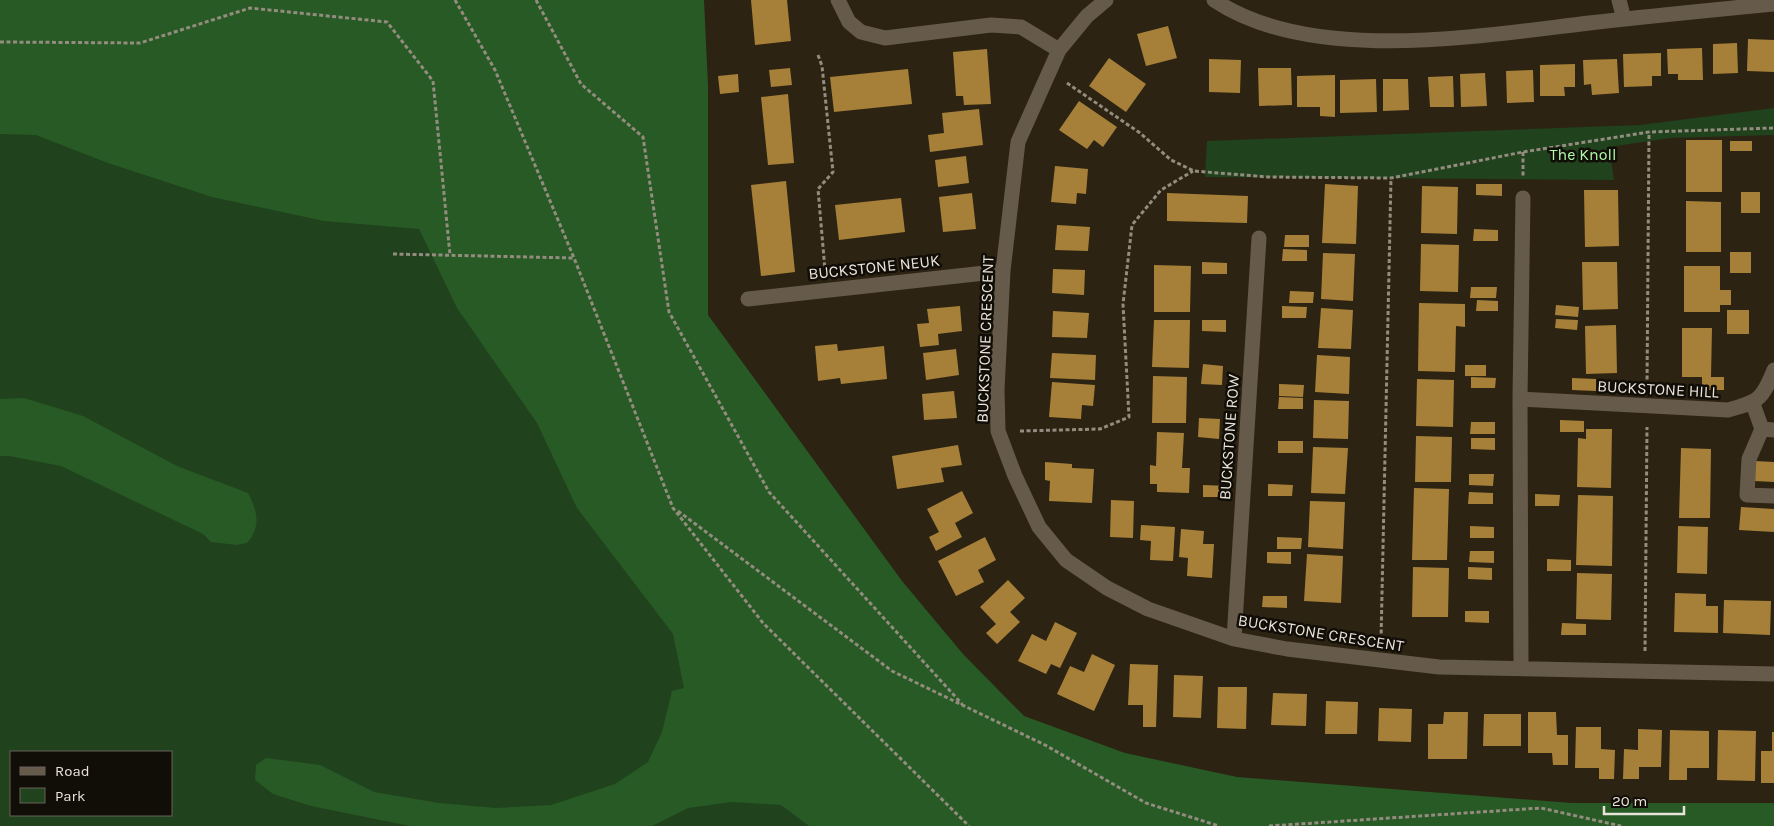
<svg xmlns="http://www.w3.org/2000/svg" width="1774" height="826" viewBox="0 0 1774 826" font-family="Karla,sans-serif">
	<style>
		.green { fill: #20421d; fill-rule: evenodd }
		.forest { fill: #275a24 }
		.building { fill: #a68038 }
		.lines { fill: none; stroke-linecap: round; stroke-linejoin: round }
		.path { stroke: #938c7f; stroke-width: 3; stroke-dasharray: 4 2.5; stroke-linecap: butt }
		.minor { stroke: #665b4a; stroke-width: 15 }
		.labels { text-anchor: middle; dominant-baseline: central; stroke-width: 5; stroke-linejoin: round; paint-order: stroke }
		.park-label { font-size: 16px; fill: #affaa9; stroke: #110d07 }
		.street-label { font-size: 16px; fill: #e9e3d9; stroke: #110d07 }
	</style>
	<rect width="100%" height="100%" fill="#2c2313"/>
	<path class="green" d="M 0,0 L 288,0 L 969,826 L 0,826 ZM 11,752 L 171,752 L 171,815 L 11,815 Z
		M 1774,108 L 1774,135 L 1670,138 L 1609,147 L 1614,180 L 1205,177 L 1207,141 L 1640,125 Z"/>
	<path class="forest" d="M 0,0 L 704,0 L 708,85 L 708,315 L 902,581 L 963,654 L 1024,716 L 1125,753 L 1237,777 L 1572,803 L 1774,803 L 1774,826 L 809,826 L 781,805 L 732,802 L 688,808 L 652,826 L 410,826 L 311,806 L 273,794 L 255,780 L 256,765 L 266,758 L 320,765 L 374,792 L 439,803 L 496,808 L 551,805 L 615,784 L 648,762 L 662,732 L 672,691 L 684,688 L 673,634 L 577,508 L 537,423 L 457,308 L 419,229 L 324,221 L 212,197 L 108,163 L 36,135 L 0,134 Z
		M 24,398 L 83,416 L 177,466 L 248,493 C 258,512 261,527 247,543 L 236,545 L 211,542 L 203,534 L 61,466 L 9,456 L 0,456 L 0,399 Z"/>
	<path class="building" d="M 751,0 L 787,0 L 791,41 L 755,45 Z
		M 1168,26 L 1177,58 L 1146,66 L 1137,34 Z
		M 1748,39 L 1774,40 L 1774,72 L 1747,71 Z
		M 1737,43 L 1738,73 L 1713,74 L 1713,44 Z
		M 1702,48 L 1703,80 L 1678,80 L 1678,74 L 1668,74 L 1667,49 Z
		M 987,49 L 991,104 L 964,105 L 963,96 L 956,96 L 953,52 Z
		M 1661,53 L 1661,76 L 1652,76 L 1652,86 L 1624,87 L 1623,54 Z
		M 1109,58 L 1146,84 L 1126,112 L 1089,86 Z
		M 1209,59 L 1241,60 L 1240,93 L 1209,92 Z
		M 1617,59 L 1619,93 L 1592,95 L 1591,84 L 1584,85 L 1583,60 Z
		M 1575,64 L 1575,87 L 1564,87 L 1565,96 L 1540,96 L 1540,65 Z
		M 790,68 L 792,85 L 771,87 L 769,70 Z
		M 1258,68 L 1291,68 L 1292,105 L 1259,106 Z
		M 908,69 L 912,104 L 834,112 L 830,77 Z
		M 1533,70 L 1534,102 L 1507,103 L 1506,71 Z
		M 1485,73 L 1487,106 L 1461,107 L 1460,74 Z
		M 738,74 L 739,92 L 720,94 L 718,76 Z
		M 1335,75 L 1335,117 L 1320,116 L 1320,107 L 1297,107 L 1297,76 Z
		M 1453,76 L 1454,107 L 1430,107 L 1428,77 Z
		M 1376,79 L 1377,112 L 1340,113 L 1340,80 Z
		M 1383,79 L 1408,79 L 1409,110 L 1383,111 Z
		M 788,94 L 794,163 L 768,165 L 761,97 Z
		M 1079,101 L 1117,127 L 1103,147 L 1094,140 L 1087,149 L 1059,130 Z
		M 979,109 L 983,145 L 930,152 L 928,135 L 944,133 L 942,113 Z
		M 1686,140 L 1722,140 L 1722,192 L 1686,192 Z
		M 1730,141 L 1752,141 L 1752,151 L 1730,151 Z
		M 966,156 L 969,183 L 938,187 L 935,160 Z
		M 1055,166 L 1088,169 L 1086,194 L 1077,193 L 1076,204 L 1051,202 Z
		M 786,181 L 795,272 L 761,276 L 751,185 Z
		M 1325,184 L 1358,186 L 1356,244 L 1322,243 Z
		M 1476,184 L 1502,184 L 1502,196 L 1476,195 Z
		M 1422,186 L 1458,187 L 1457,234 L 1421,233 Z
		M 1584,190 L 1618,190 L 1619,246 L 1585,247 Z
		M 1741,192 L 1760,192 L 1760,213 L 1741,213 Z
		M 972,193 L 976,229 L 943,232 L 939,197 Z
		M 1167,193 L 1248,196 L 1247,223 L 1167,221 Z
		M 901,198 L 905,232 L 839,240 L 835,205 Z
		M 1686,201 L 1721,202 L 1721,252 L 1686,252 Z
		M 1057,225 L 1090,227 L 1088,251 L 1055,250 Z
		M 1474,229 L 1498,230 L 1498,241 L 1473,241 Z
		M 1285,235 L 1309,235 L 1309,247 L 1284,247 Z
		M 1421,244 L 1459,245 L 1458,292 L 1420,291 Z
		M 1283,249 L 1307,250 L 1307,261 L 1282,261 Z
		M 1730,252 L 1751,252 L 1751,273 L 1730,273 Z
		M 1323,253 L 1355,254 L 1353,301 L 1321,299 Z
		M 1202,262 L 1227,263 L 1227,274 L 1202,274 Z
		M 1582,262 L 1617,262 L 1618,309 L 1583,310 Z
		M 1154,265 L 1191,266 L 1190,312 L 1154,312 Z
		M 1684,266 L 1720,266 L 1720,290 L 1731,290 L 1731,305 L 1720,305 L 1720,312 L 1684,312 Z
		M 1053,269 L 1085,270 L 1084,295 L 1052,293 Z
		M 1471,287 L 1497,287 L 1496,298 L 1470,298 Z
		M 1290,291 L 1314,292 L 1313,303 L 1289,303 Z
		M 1477,300 L 1498,301 L 1498,311 L 1476,311 Z
		M 1419,303 L 1465,304 L 1465,327 L 1456,326 L 1455,372 L 1418,371 Z
		M 1556,305 L 1579,307 L 1578,317 L 1555,315 Z
		M 960,306 L 962,331 L 938,334 L 939,345 L 920,347 L 917,324 L 929,323 L 927,309 Z
		M 1282,306 L 1307,307 L 1306,318 L 1282,318 Z
		M 1321,308 L 1353,310 L 1351,349 L 1318,348 Z
		M 1727,310 L 1749,310 L 1749,334 L 1727,334 Z
		M 1053,311 L 1089,313 L 1087,338 L 1052,337 Z
		M 1556,319 L 1578,320 L 1577,330 L 1555,328 Z
		M 1154,320 L 1190,320 L 1189,368 L 1152,367 Z
		M 1202,320 L 1226,320 L 1226,332 L 1202,331 Z
		M 1616,325 L 1617,373 L 1586,374 L 1585,326 Z
		M 1682,328 L 1712,328 L 1711,377 L 1724,377 L 1724,390 L 1702,390 L 1702,377 L 1682,377 Z
		M 837,344 L 838,351 L 884,346 L 887,379 L 841,384 L 840,378 L 818,381 L 815,346 Z
		M 956,349 L 959,375 L 926,380 L 923,353 Z
		M 1052,353 L 1096,355 L 1095,380 L 1050,378 Z
		M 1317,355 L 1350,357 L 1349,394 L 1315,392 Z
		M 1203,364 L 1223,366 L 1222,385 L 1201,384 Z
		M 1465,365 L 1486,365 L 1486,376 L 1465,376 Z
		M 1153,376 L 1187,377 L 1186,423 L 1152,423 Z
		M 1471,377 L 1496,378 L 1495,388 L 1471,388 Z
		M 1572,378 L 1596,379 L 1596,391 L 1572,390 Z
		M 1417,379 L 1454,380 L 1453,427 L 1416,426 Z
		M 1052,382 L 1095,385 L 1093,406 L 1082,405 L 1081,419 L 1049,417 Z
		M 1279,384 L 1304,385 L 1303,397 L 1279,396 Z
		M 954,391 L 957,418 L 924,420 L 922,394 Z
		M 1279,397 L 1303,398 L 1303,409 L 1278,409 Z
		M 1314,400 L 1349,401 L 1348,439 L 1313,438 Z
		M 1199,418 L 1220,419 L 1219,439 L 1198,437 Z
		M 1560,420 L 1584,421 L 1584,432 L 1560,432 Z
		M 1471,422 L 1495,422 L 1495,434 L 1470,434 Z
		M 1586,429 L 1612,429 L 1611,488 L 1577,487 L 1578,438 L 1586,439 Z
		M 1157,432 L 1184,433 L 1182,468 L 1190,468 L 1189,493 L 1157,492 L 1157,484 L 1150,484 L 1150,465 L 1156,466 Z
		M 1416,436 L 1452,437 L 1451,482 L 1415,482 Z
		M 1471,438 L 1495,438 L 1495,450 L 1471,449 Z
		M 1278,441 L 1303,441 L 1303,453 L 1278,453 Z
		M 958,445 L 962,465 L 941,468 L 944,482 L 897,489 L 892,456 Z
		M 1313,447 L 1348,448 L 1345,494 L 1311,493 Z
		M 1681,448 L 1711,449 L 1710,518 L 1679,518 Z
		M 1755,461 L 1774,462 L 1774,482 L 1754,481 Z
		M 1045,462 L 1072,464 L 1072,468 L 1094,469 L 1092,503 L 1049,501 L 1050,481 L 1045,480 Z
		M 1469,474 L 1494,474 L 1493,486 L 1469,485 Z
		M 1268,484 L 1293,485 L 1292,496 L 1268,496 Z
		M 1203,485 L 1228,486 L 1227,497 L 1203,497 Z
		M 1414,488 L 1449,489 L 1447,560 L 1412,560 Z
		M 962,491 L 973,513 L 955,523 L 962,537 L 936,551 L 929,537 L 939,532 L 927,509 Z
		M 1469,492 L 1493,493 L 1493,504 L 1468,504 Z
		M 1535,494 L 1560,495 L 1559,506 L 1535,506 Z
		M 1578,495 L 1613,496 L 1612,566 L 1576,565 Z
		M 1111,500 L 1134,501 L 1133,538 L 1110,537 Z
		M 1310,501 L 1345,502 L 1343,549 L 1308,547 Z
		M 1741,507 L 1774,509 L 1774,532 L 1739,530 Z
		M 1141,525 L 1175,527 L 1173,561 L 1150,560 L 1151,541 L 1140,540 Z
		M 1470,526 L 1494,527 L 1494,538 L 1470,538 Z
		M 1678,526 L 1708,527 L 1707,574 L 1677,573 Z
		M 1181,529 L 1204,531 L 1203,544 L 1214,544 L 1212,578 L 1187,576 L 1188,558 L 1179,557 Z
		M 985,537 L 996,560 L 978,570 L 984,582 L 956,596 L 938,561 Z
		M 1277,537 L 1302,538 L 1301,549 L 1277,549 Z
		M 1470,551 L 1494,551 L 1494,563 L 1469,562 Z
		M 1267,552 L 1291,552 L 1291,564 L 1267,563 Z
		M 1307,554 L 1343,556 L 1341,603 L 1304,601 Z
		M 1547,559 L 1571,560 L 1571,571 L 1547,571 Z
		M 1413,567 L 1449,568 L 1448,617 L 1412,617 Z
		M 1468,567 L 1492,568 L 1492,580 L 1468,579 Z
		M 1577,573 L 1612,574 L 1611,620 L 1576,619 Z
		M 1008,580 L 1025,598 L 1010,612 L 1020,622 L 997,644 L 986,633 L 996,624 L 980,607 Z
		M 1675,593 L 1706,594 L 1706,606 L 1718,606 L 1718,633 L 1674,632 Z
		M 1263,596 L 1287,596 L 1287,608 L 1262,607 Z
		M 1724,600 L 1771,601 L 1770,635 L 1723,633 Z
		M 1465,611 L 1489,611 L 1489,623 L 1465,622 Z
		M 1055,622 L 1077,633 L 1060,668 L 1051,664 L 1046,674 L 1018,661 L 1032,634 L 1046,641 Z
		M 1562,623 L 1586,624 L 1586,635 L 1561,635 Z
		M 1092,654 L 1115,665 L 1094,711 L 1057,694 L 1070,666 L 1084,672 Z
		M 1130,664 L 1158,665 L 1156,727 L 1143,727 L 1143,705 L 1128,705 Z
		M 1174,675 L 1203,676 L 1201,718 L 1173,717 Z
		M 1218,687 L 1247,687 L 1246,729 L 1217,728 Z
		M 1273,693 L 1307,694 L 1306,726 L 1271,725 Z
		M 1326,701 L 1358,702 L 1357,734 L 1325,734 Z
		M 1379,708 L 1412,709 L 1411,742 L 1378,741 Z
		M 1444,712 L 1468,712 L 1467,759 L 1428,759 L 1428,724 L 1443,724 Z
		M 1528,712 L 1556,712 L 1557,735 L 1568,735 L 1568,765 L 1553,765 L 1552,753 L 1528,753 Z
		M 1484,714 L 1521,714 L 1521,746 L 1483,746 Z
		M 1576,727 L 1601,727 L 1601,749 L 1615,750 L 1614,779 L 1599,779 L 1599,768 L 1575,768 Z
		M 1638,729 L 1662,730 L 1661,767 L 1639,767 L 1639,779 L 1623,779 L 1624,749 L 1638,750 Z
		M 1670,730 L 1709,731 L 1709,768 L 1687,768 L 1687,780 L 1669,780 Z
		M 1718,730 L 1756,731 L 1755,781 L 1717,780 Z
		M 1772,732 L 1774,732 L 1774,783 L 1761,783 L 1761,751 L 1772,751 Z"/>
	<g class="lines">
		<path class="path" d="M 455,0 L 495,70 L 574,258 L 673,508 L 763,623 L 969,826
			M 536,0 L 581,84 L 643,137 L 669,312 L 769,492 L 962,704
			M 0,42 L 140,43 L 250,8 L 387,22 L 433,81 L 450,255
			M 818,55 L 822,66 L 833,172 L 818,189 L 825,270
			M 1067,83 L 1140,133 L 1171,160 L 1194,171 L 1268,177 L 1391,178 L 1523,152 L 1649,132 L 1774,128
			M 1523,152 L 1523,178
			M 393,254 L 574,258
			M 1647,386 L 1649,132
			M 1020,431 L 1100,429 L 1129,417 L 1123,304 L 1132,225 L 1161,190 L 1193,171
			M 678,511 L 892,671 L 1045,745 L 1146,803 L 1219,826
			M 1381,640 L 1391,178
			M 1645,651 L 1647,427
			M 1269,826 L 1541,808 L 1621,826"/>
		<path class="minor" d="M 838,0 L 849,22 L 861,32 L 885,38 L 991,25 L 1021,27 L 1059,50
			M 1106,0 L 1087,16 L 1059,50 L 1018,142 L 1003,271 L 997,389 L 998,431 L 1015,476 L 1039,527 L 1066,560 L 1107,588 L 1148,609 L 1234,639 L 1287,649 L 1439,667 L 1774,674
			M 1214,0 C 1311,65 1478,36 1589,23 C 1651,16 1712,10 1774,4
			M 1619,0 L 1624,19
			M 748,299 L 1003,271
			M 1520,399 L 1728,410 C 1758,402 1762,400 1774,370
			M 1753,404 L 1762,429 L 1774,430
			M 1762,429 L 1749,459 L 1747,495 L 1774,496
			M 1234,639 L 1259,238
			M 1521,668 L 1520,399 L 1523,198"/>
	</g>
	<g class="labels">
		<g class="park-label">
			<text x="1583" y="154">The Knoll</text>
		</g>
		<g class="street-label">
			<text transform="translate(874 267) rotate(-6)">BUCKSTONE NEUK</text>
			<text transform="translate(985 339) rotate(-88)">BUCKSTONE CRESCENT</text>
			<text transform="translate(1658 389) rotate(3)">BUCKSTONE HILL</text>
			<text transform="translate(1229 437) rotate(-86)">BUCKSTONE ROW</text>
			<text transform="translate(1321 633) rotate(9)">BUCKSTONE CRESCENT</text>
		</g>
	</g>
	<rect x="10" y="751" width="162" height="65" fill="#110d07" stroke="#67635b"/>
	<rect x="20" y="767" width="25" height="8" fill="#665b4a" stroke="#67635b"/>
	<text x="55" y="776" font-size="15" fill="#e9e3d9">Road</text>
	<rect x="20" y="788" width="25" height="15" fill="#20421d" stroke="#67635b"/>
	<text x="55" y="801" font-size="15" fill="#e9e3d9">Park</text>
	<path d="M1604 806v8h80v-8" fill="none" stroke="#e9e3d9" stroke-width="2.5"/>
	<text x="1612" y="806" font-size="15" fill="#e9e3d9" stroke="#110d07" stroke-width="4" paint-order="stroke">20 m</text>
</svg>
